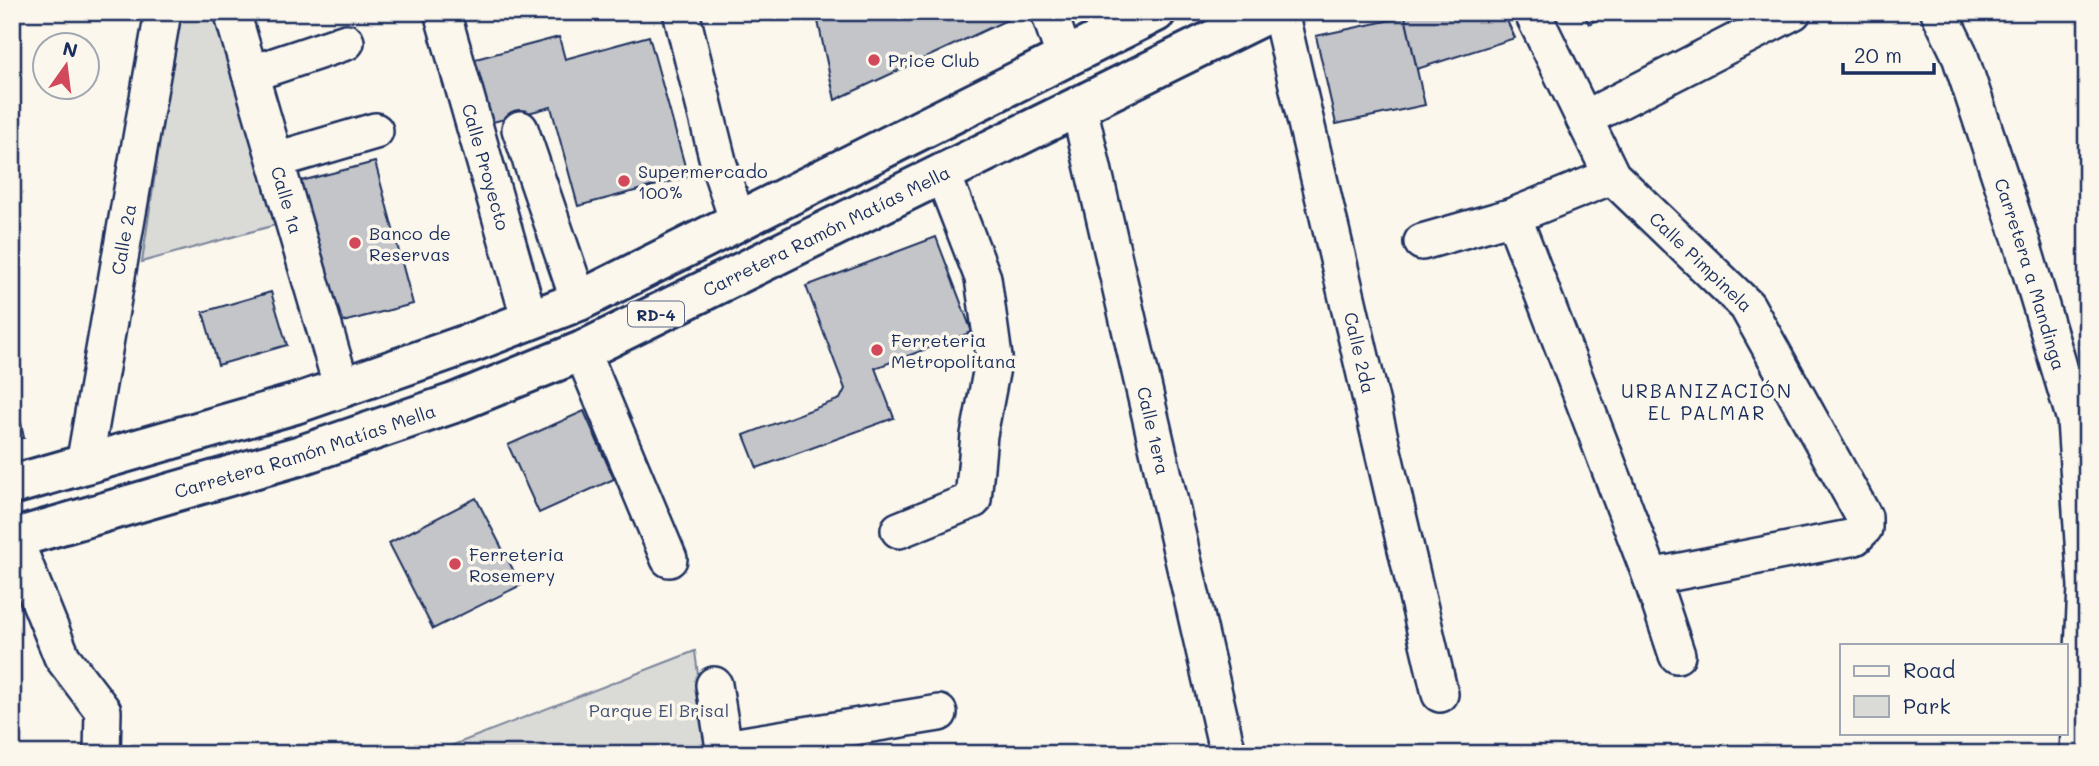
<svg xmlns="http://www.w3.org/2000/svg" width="2099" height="766" viewBox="0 0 2099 766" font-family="Mali,sans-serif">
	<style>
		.green { fill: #dadad7; stroke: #7a849a; stroke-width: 2 }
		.building { fill: #c3c5c9; stroke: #1b2f5e; stroke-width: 2 }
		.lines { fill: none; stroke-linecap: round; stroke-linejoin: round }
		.minor-casing { stroke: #1b2f5e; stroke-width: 40 }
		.major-casing { stroke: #1b2f5e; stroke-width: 44 }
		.minor { stroke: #fbf7ec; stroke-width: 35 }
		.major { stroke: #fbf7ec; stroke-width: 38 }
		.poi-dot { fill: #d1495b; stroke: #fbf7ec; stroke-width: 2.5 }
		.labels { text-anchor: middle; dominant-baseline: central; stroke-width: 7; stroke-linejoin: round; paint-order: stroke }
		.shield { fill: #fbf7ec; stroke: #5e6b89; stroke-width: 2 }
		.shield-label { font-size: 16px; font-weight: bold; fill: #1b2f5e }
		.poi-label { font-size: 18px; fill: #1b2f5e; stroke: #fbf7ec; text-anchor: start }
		.street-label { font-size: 18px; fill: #1b2f5e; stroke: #fbf7ec }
		.park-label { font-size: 18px; fill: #415176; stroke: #fbf7ec }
		.neighbourhood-label { font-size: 19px; letter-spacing: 2px; fill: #1b2f5e; stroke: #fbf7ec }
	</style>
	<rect width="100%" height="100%" fill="#fbf7ec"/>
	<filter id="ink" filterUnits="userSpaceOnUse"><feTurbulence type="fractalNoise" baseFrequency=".0143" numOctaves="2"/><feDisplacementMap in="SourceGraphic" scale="14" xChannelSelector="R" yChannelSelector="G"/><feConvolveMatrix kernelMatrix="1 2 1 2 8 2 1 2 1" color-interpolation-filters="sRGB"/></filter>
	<g filter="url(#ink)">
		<path class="green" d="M 179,12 L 221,12 L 279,224 L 142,262 Z
			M 695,651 L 708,754 L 430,754 Z"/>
		<path class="building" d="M 816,12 L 1004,12 L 1007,20 L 835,100 Z
			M 1404,12 L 1503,12 L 1515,38 L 1417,69 Z
			M 1582,12 L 1610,12 L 1589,24 Z
			M 1405,17 L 1425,105 L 1336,124 L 1316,36 Z
			M 649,36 L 688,177 L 578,206 L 551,107 L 489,123 L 472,60 L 559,37 L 565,59 Z
			M 375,162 L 413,304 L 335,324 L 297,182 Z
			M 936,237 L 972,332 L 875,368 L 894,418 L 757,468 L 744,435 L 840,399 L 845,389 L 806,286 Z
			M 271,292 L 287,345 L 218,365 L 203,312 Z
			M 584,411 L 614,479 L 539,513 L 508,445 Z
			M 12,423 L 21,423 L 24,438 L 12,438 Z
			M 476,498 L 521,585 L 433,629 L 389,543 Z"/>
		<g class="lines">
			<defs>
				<g id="minor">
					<path id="s1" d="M 232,12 L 342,388"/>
					<path id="s2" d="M 442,12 L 530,321"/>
					<path d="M 681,12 L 719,165 L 738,222"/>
					<path d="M 1049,12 L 1065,59"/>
					<path id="s3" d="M 1280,12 L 1440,694"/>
					<path id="s4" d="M 1532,12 L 1612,176 L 1747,306 L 1864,517 L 1864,528 L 1855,537 L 1651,577"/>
					<path id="s5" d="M 1939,12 L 1959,53 L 2022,243 L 2075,420 L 2086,587 L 2078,754"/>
					<path d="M 250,74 L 346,42"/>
					<path id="s6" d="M 1079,107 L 1228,754"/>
					<path d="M 1584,119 L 1793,12"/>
					<path d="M 520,129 L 579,301"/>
					<path d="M 276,160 L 375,131"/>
					<path d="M 1513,216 L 1651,577 L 1677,655"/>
					<path d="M 1422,242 L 1513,216 L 1612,176"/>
					<path d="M 582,351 L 669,559"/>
					<path id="s7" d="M 84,465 L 163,12"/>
					<path d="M 899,530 L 973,500 L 979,435 L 994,357 L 983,278 L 942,172"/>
					<path d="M 14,538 L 62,657 L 103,711 L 102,754"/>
					<path d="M 714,685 L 725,754"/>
					<path d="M 725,748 L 939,713"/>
				</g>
				<g id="major">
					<path d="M 12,485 L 295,404 L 473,342 L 579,301 L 1156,12"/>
					<path id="s8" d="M 12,539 L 298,456 L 454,403 L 582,351 L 1270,12"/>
				</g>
			</defs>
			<use href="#minor" class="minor-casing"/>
			<use href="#major" class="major-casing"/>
			<use href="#minor" class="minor"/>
			<use href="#major" class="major"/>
		</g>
	</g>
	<g class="poi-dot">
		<circle cx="874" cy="60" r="7"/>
		<circle cx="624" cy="181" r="7"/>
		<circle cx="355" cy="243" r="7"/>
		<circle cx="877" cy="350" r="7"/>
		<circle cx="455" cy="564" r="7"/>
	</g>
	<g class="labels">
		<rect class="shield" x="628" y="301.5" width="56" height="25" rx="5"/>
		<g class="shield-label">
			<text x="656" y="314">RD-4</text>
		</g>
		<g class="poi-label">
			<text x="888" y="60">Price Club</text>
			<text x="638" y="171">Supermercado<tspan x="638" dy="21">100%</tspan></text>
			<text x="369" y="233">Banco de<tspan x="369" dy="21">Reservas</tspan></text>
			<text x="891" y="340">Ferreteria<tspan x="891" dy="21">Metropolitana</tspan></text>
			<text x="469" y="554">Ferreteria<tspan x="469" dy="21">Rosemery</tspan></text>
		</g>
		<g class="street-label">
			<text stroke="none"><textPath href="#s2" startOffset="161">Calle Proyecto</textPath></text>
			<text stroke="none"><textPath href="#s1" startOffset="196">Calle 1a</textPath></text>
			<text stroke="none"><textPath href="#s8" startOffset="873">Carretera Ramón Matías Mella</textPath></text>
			<text stroke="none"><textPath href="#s7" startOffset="229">Calle 2a</textPath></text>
			<text stroke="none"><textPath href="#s4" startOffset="306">Calle Pimpinela</textPath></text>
			<text stroke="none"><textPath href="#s5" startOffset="278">Carretera a Mandinga</textPath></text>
			<text stroke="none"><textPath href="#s3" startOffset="350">Calle 2da</textPath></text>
			<text stroke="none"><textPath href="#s6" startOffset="332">Calle 1era</textPath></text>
			<text stroke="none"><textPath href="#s8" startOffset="306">Carretera Ramón Matías Mella</textPath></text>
		</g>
		<g class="park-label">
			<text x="659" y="710">Parque El Brisal</text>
		</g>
		<g class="neighbourhood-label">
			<text x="1707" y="390">URBANIZACIÓN<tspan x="1707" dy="22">EL PALMAR</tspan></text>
		</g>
	</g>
	<rect width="2099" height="766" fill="none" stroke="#fbf7ec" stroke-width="42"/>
	<rect x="21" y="21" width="2057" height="724" fill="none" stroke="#1b2f5e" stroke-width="2.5" filter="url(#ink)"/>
	<rect x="1840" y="644" width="228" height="91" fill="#fbf7ec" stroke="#a1a7b3" stroke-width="2"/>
	<rect x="1854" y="666" width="35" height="10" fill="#fbf7ec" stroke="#a1a7b3" stroke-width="2"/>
	<text x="1903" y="678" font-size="21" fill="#1b2f5e">Road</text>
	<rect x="1854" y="696" width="35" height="21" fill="#dadad7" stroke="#a1a7b3" stroke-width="2"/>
	<text x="1903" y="714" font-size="21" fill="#1b2f5e">Park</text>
	<g transform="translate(66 66) rotate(14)"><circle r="33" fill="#fbf7ec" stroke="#a1a7b3" stroke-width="2"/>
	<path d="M0-5L12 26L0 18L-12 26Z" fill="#d1495b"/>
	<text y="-10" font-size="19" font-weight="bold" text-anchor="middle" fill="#1b2f5e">N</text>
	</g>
	<path d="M1843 63v10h91v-10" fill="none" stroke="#1b2f5e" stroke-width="3.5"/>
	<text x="1854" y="63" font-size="21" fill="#1b2f5e" stroke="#fbf7ec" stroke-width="5" paint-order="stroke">20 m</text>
</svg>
